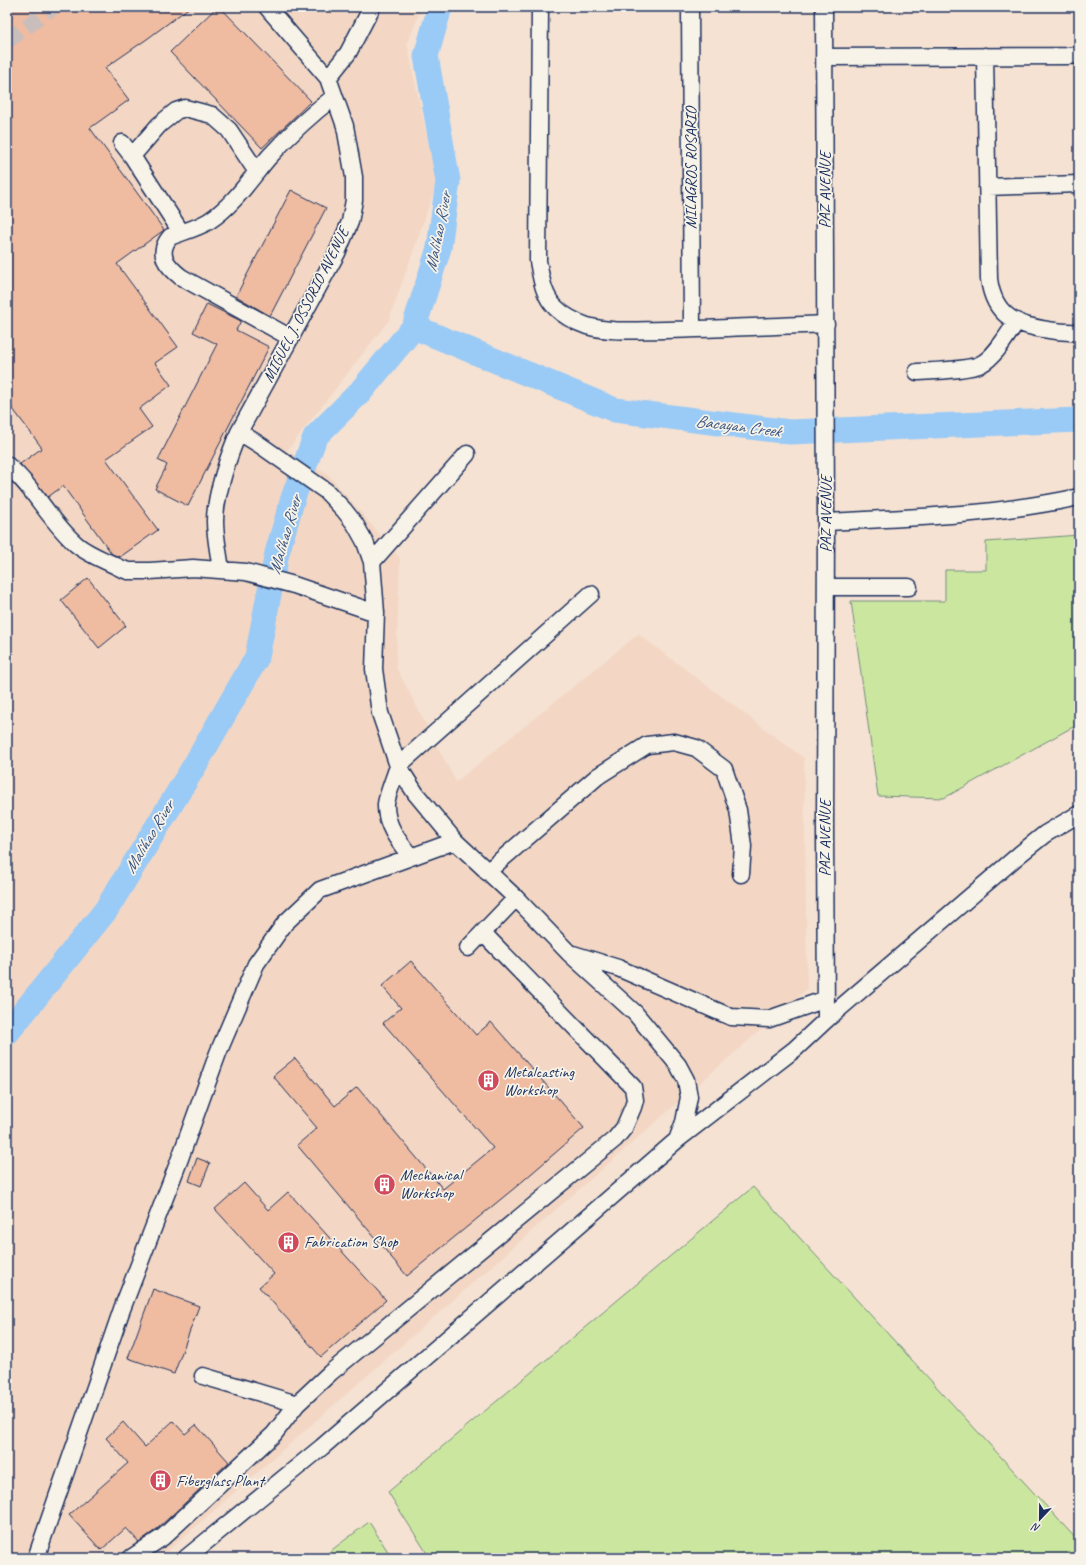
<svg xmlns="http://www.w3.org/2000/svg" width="1086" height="1565" viewBox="0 0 1086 1565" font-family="Caveat,sans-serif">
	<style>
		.built { fill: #f3d7c4 }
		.green { fill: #cbe79f; stroke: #738b7e }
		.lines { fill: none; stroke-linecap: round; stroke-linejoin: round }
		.river { stroke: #9acaf6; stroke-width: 25 }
		.building { fill: #efbca1; stroke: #1b2f5e }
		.minor-tunnel { stroke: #c9bebc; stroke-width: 16; stroke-dasharray: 16 8; stroke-linecap: butt }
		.minor-casing { stroke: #1b2f5e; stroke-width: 19 }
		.minor { stroke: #f7f3e8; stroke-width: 16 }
		.labels { text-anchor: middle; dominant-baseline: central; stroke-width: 3.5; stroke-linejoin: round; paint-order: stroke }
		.street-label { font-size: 16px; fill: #1b2f5e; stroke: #f7f3e8 }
		.poi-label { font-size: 16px; fill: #1b2f5e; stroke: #f7f3e8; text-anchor: start }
		.water-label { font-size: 17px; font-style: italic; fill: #3b5684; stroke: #f7f3e8 }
	</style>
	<rect width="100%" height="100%" fill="#f5e2d3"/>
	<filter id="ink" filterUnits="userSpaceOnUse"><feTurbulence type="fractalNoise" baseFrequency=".025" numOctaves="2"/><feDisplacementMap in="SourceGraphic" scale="8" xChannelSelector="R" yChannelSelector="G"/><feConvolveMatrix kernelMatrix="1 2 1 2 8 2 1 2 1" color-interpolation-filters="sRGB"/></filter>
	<g filter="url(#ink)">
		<path class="built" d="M 7,7 L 422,7 L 407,44 L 437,183 L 389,320 L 287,451 L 329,475 L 400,558 L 396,667 L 456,782 L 638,634 L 804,758 L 807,989 L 160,1558 L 7,1558 Z"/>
		<path class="green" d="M 1079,535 L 1079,726 L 1071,728 L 944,798 L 878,796 L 851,601 L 945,601 L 945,570 L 986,570 L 986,542 Z
			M 753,1187 L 1079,1542 L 1079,1558 L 430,1558 L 388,1492 Z
			M 369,1522 L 392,1558 L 321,1558 Z"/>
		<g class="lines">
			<path class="river" d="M 414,327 L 615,410 L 790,432 L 1079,420
				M 7,1033 L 106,910 L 195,765 L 257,657 L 277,553 L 293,498 L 315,437 L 361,391 L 414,327 L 439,248 L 448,181 L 426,56 L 440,7"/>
		</g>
		<path class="building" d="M 7,7 L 190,7 L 147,39 L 105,68 L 129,100 L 90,128 L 164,230 L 117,264 L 178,347 L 155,363 L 171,385 L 139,409 L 152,427 L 106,459 L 158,530 L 120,557 L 112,554 L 63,486 L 48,497 L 20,464 L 42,448 L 7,401 Z
			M 217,7 L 220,7 L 311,101 L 262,148 L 170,52 Z
			M 291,190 L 326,208 L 270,316 L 236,296 Z
			M 207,304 L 241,321 L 236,330 L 269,347 L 188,506 L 155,489 L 167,465 L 158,460 L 217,344 L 193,332 Z
			M 88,578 L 126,626 L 99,648 L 61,600 Z
			M 411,961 L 476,1035 L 491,1022 L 584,1128 L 517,1186 L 407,1276 L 297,1145 L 317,1128 L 273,1076 L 295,1058 L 335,1106 L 357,1087 L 443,1189 L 493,1148 L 383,1023 L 401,1008 L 382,986 Z
			M 197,1158 L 210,1163 L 201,1186 L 189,1181 Z
			M 244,1183 L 268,1210 L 288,1192 L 386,1300 L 321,1357 L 259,1287 L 274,1274 L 215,1209 Z
			M 153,1289 L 199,1306 L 174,1374 L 128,1358 Z
			M 173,1421 L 185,1434 L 196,1425 L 229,1462 L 157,1529 L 139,1542 L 126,1528 L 101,1550 L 69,1515 L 128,1463 L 106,1438 L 123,1422 L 145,1447 Z"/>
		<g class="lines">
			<path class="minor-tunnel" d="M 7,41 L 53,7"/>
			<defs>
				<path id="minor" d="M 267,7 L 328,78 L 345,126 L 354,177 L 354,200 L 350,222 L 337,253 L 239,432 L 260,445 L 326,491 L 344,510 L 355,524 L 365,542 L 372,562 L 376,613 L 374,669 L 380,713 L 398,766 L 416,794 L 455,841 L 516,898 L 569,953 L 635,1013 L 678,1065 L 686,1080 L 689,1097 L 684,1122 L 677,1140
					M 540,7 L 538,261 C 541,277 543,296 556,308 C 564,316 576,322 587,326 C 612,333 640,330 665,330 C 719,329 772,326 826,324
					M 690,7 L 692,329
					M 824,7 L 826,522 L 825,828 L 826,1020
					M 985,56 L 989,279 C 991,294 996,308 1009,317 C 1022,328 1062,333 1079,332
					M 824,57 L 1067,56 L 1079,55
					M 328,78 L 348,53 L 372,7
					M 122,143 L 132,156 L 181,232
					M 132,156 L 159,125 L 176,111 L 185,108 L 212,115 L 229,130 L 257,172
					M 987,187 L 1079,184
					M 291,338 L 181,277 C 167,266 156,254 170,237 C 182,232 198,228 209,221 C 234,205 250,179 269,157 C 289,135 310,115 334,97
					M 917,372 C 931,371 970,370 981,364 C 995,357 1008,334 1017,321
					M 7,465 C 34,487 50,522 77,545 C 89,555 107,561 120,568 L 128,571 L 150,571 L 193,568 L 246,572 L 294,585 L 376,613
					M 826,522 C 911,518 996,515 1079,497
					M 372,562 L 467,454
					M 221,570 C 219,554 215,537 215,521 C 215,496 229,454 239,432
					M 826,587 L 909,587
					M 411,857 C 399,842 385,825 386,804 C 387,795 395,776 398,766 L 591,594
					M 487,872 L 598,776 L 647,745 L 674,742 L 696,748 L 724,769 L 738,810 L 743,846 L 741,874
					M 468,948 L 516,898
					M 573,954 L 618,968 L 731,1017 L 769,1019 L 826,999
					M 203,1376 L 297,1404
					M 36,1558 L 122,1309 L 179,1161 L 218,1053 L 256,964 L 285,923 L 320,890 L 455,841
					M 131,1558 L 163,1537 L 274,1434 L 297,1404 L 330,1373 L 615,1139 L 624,1128 L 633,1107 L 635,1100 L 633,1087 L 483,933
					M 186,1558 L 322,1447 L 677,1140 L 795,1049 L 826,1020 L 1020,854 L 1045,834 L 1079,814"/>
			</defs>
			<use href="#minor" class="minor-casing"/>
			<use href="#minor" class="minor"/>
		</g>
	</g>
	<defs>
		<symbol id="building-disc" viewBox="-11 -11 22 22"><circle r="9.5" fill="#d1495b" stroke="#f7f3e8"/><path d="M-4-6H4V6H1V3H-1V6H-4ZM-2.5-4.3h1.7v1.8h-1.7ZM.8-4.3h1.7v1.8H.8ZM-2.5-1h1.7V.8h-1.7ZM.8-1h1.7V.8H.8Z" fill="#fff"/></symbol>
	</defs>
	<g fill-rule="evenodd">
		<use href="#building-disc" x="476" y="1068" width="25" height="25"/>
		<use href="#building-disc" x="372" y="1172" width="25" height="25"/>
		<use href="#building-disc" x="276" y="1230" width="25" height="25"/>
		<use href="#building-disc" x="148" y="1468" width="25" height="25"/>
	</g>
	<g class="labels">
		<g class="street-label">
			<text transform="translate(691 168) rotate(-90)">MILAGROS ROSARIO</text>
			<text transform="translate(825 190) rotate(-90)">PAZ AVENUE</text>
			<text transform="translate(306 305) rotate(-63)">MIGUEL J. OSSORIO AVENUE</text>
			<text transform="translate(826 514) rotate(-90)">PAZ AVENUE</text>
			<text transform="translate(825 838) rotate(-90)">PAZ AVENUE</text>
		</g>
		<g class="poi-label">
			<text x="504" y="1072">Metalcasting<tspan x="504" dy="18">Workshop</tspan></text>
			<text x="400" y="1175">Mechanical<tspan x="400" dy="18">Workshop</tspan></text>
			<text x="304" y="1242">Fabrication Shop</text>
			<text x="176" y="1481">Fiberglass Plant</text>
		</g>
		<g class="water-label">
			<text transform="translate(438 232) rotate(-79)">Malihao River</text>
			<text transform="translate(738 426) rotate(7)">Bacayan Creek</text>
			<text transform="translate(285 535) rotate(-74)">Malihao River</text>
			<text transform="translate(149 837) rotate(-59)">Malihao River</text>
		</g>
	</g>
	<rect width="1086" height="1565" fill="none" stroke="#f7f3e8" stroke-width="24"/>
	<rect x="12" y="12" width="1062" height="1541" fill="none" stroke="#1b2f5e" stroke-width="1.5" filter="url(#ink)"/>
	<g transform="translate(1040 1519) rotate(202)" stroke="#f7f3e8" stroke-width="3" paint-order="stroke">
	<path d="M0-3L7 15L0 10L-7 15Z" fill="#1b2f5e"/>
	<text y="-6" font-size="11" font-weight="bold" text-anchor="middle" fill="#1b2f5e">N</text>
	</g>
</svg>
